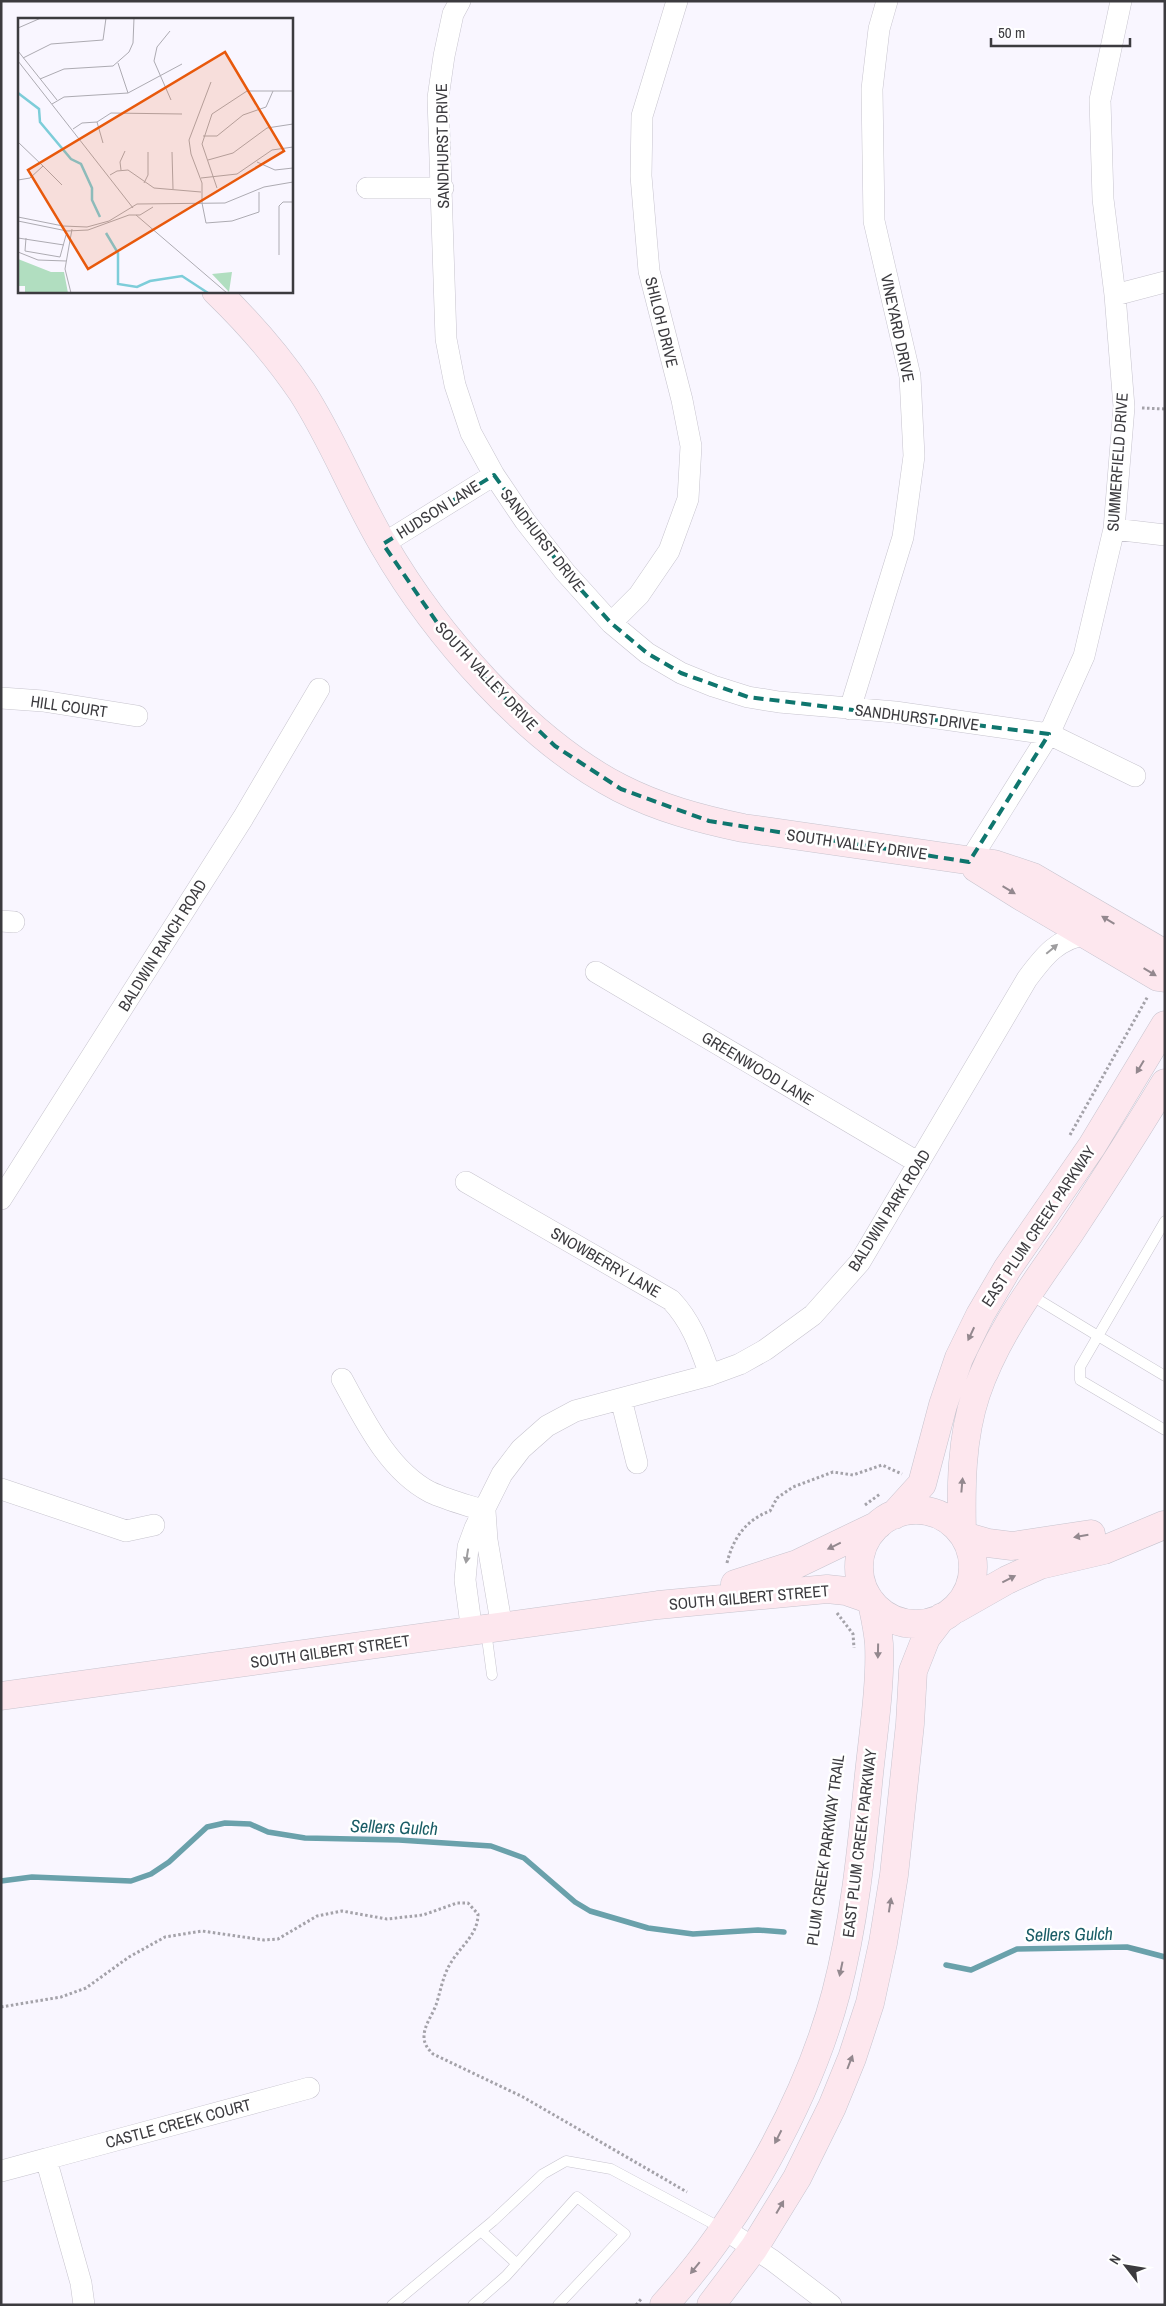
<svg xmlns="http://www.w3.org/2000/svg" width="1166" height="2306" viewBox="0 0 1166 2306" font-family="'Archivo Narrow',sans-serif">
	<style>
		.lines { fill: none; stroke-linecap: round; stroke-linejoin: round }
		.stream { stroke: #6aa1ab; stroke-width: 5.5 }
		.lane-casing { stroke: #c7c4ce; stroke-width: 11 }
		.street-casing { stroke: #c7c4ce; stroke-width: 22 }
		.secondary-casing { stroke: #c7c4ce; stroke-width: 29 }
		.path { stroke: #a4a2a9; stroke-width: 3; stroke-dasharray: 2.5 2.5; stroke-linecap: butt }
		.lane { stroke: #fff; stroke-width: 10 }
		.street { stroke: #fff; stroke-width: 21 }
		.secondary { stroke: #fde7ee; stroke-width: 28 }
		.oneway { fill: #93888e }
		.oneway2 { fill: #9e9d9f }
		.marked { fill: none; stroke: #0f766e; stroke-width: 4; stroke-dasharray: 10 6; stroke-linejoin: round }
		.labels { text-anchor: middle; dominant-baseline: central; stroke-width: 5; stroke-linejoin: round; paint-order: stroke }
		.street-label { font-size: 16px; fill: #3c3b3f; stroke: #fff }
		.water-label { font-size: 18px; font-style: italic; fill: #1a5d66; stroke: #fff }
		.inset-river { fill: none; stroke: #7dcdd9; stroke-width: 2.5 }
		.inset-road { fill: none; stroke: #adabb2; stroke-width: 1 }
		.view { fill: #e8590c; fill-opacity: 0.15; stroke: #e8590c; stroke-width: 2.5 }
		.inset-edge { fill: none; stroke: #3c3b3f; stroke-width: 2.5 }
	</style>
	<rect width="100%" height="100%" fill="#f9f6ff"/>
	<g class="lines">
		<path class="stream" d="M 1,1881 L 32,1877 L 131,1881 L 151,1874 L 169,1862 L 207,1827 L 225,1823 L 250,1824 L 268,1832 L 305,1838 L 399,1840 L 491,1846 L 524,1858 L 575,1902 L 590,1911 L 648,1928 L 693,1934 L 758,1930 L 784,1932
			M 946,1965 L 971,1970 L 1017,1949 L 1127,1947 L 1165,1957"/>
		<defs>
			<path id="lane" d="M 1165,1221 L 1098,1336 L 1165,1376
				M 1029,1294 L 1098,1336 L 1080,1367 L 1080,1380 L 1165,1430
				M 486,1631 L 492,1675
				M 481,2231 L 517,2264
				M 392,2305 L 493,2221 L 543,2174 L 566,2161 L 611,2169 L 723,2229
				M 473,2305 L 506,2276 L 577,2197 L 625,2234 L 558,2305"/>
			<path id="street" d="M 460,1 L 453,14 L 444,56 L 438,98 L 446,339 L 455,385 L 471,433 L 494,475 L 525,521 L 565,572 L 611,623 L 647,653 L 681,673 L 713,686 L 748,697 L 779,702 L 895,712 L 1049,734 L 1135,776
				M 367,188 L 443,188
				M 1115,295 L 1165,282
				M 1114,529 L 1165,535
				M 383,544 L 494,475
				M 611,623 L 639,595 L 669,551 L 688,499 L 691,446 L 682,400 L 649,271 L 641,176 L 642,116 L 677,1
				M 1,698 L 43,701 L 137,716
				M 850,709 L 903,537 L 914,456 L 910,376 L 874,221 L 872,89 L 879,29 L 887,1
				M 969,862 L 1049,734 L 1084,656 L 1114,529 L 1124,407 L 1115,295 L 1103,199 L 1100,100 L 1121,1
				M 1,921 L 14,922
				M 596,972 L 919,1163
				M 466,1182 L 671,1300 C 692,1322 700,1347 710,1375
				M 1,1199 L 243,818 L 319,689
				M 342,1379 C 364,1419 388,1470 430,1492 C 447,1500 467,1505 485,1511
				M 621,1399 L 637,1463
				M 1,1489 L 126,1531 L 154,1525
				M 485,1511 L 487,1540 L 502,1628
				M 472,1632 L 465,1580 L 468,1547 L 475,1528 L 502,1474 L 521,1449 L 547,1426 L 575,1411 L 710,1375 L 740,1364 L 765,1350 L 813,1315 L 860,1262 L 1027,979 C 1044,956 1058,938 1088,934
				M 46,2159 L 309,2088
				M 1,2171 L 46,2159 L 81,2283 L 84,2305
				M 724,2229 L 772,2260 L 831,2305"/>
			<path id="secondary" d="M 216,291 C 248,322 277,355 302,392 C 333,440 354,495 383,544 C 435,634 527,740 620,788 C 659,808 700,819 743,828 L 994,864 L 1033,877 L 1165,954
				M 976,868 L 1019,895 L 1158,977 L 1165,978
				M859 1567a57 57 0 1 1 114 0a57 57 0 1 1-114 0Z
				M 894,1515 L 922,1484 L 943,1405 L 959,1358 L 980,1315 L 1007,1269 L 1092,1146 L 1165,1025
				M 962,1533 C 961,1487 961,1439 976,1394 C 996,1335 1034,1285 1069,1234 C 1102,1184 1134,1134 1165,1083
				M 964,1536 L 988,1543 L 1012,1546 L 1091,1534
				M 735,1584 L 797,1564 L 878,1525
				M 956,1609 L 1007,1580 L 1040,1565 L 1104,1550 L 1164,1525
				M 1,1696 L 658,1605 L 827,1589 L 846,1591 L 869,1599
				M 664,2305 C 739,2223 808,2100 836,1993 C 854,1924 861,1854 868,1784 C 872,1741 881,1687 879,1644 C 878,1630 875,1617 872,1603
				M 711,2305 L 754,2248 L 797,2178 L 832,2107 L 852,2058 L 870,2003 L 883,1943 L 894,1875 L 910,1724 L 913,1671 L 926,1638 L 942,1617"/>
		</defs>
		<use href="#lane" class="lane-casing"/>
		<use href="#street" class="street-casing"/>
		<use href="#secondary" class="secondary-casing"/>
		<path class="path" d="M 1142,408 L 1165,409
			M 1070,1135 L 1148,996
			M 865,1505 L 880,1494
			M 727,1563 C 733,1538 746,1520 770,1511 L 777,1498 L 793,1487 L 833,1472 L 853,1475 L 882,1465 L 902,1474
			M 837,1613 L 853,1634 L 854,1648
			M 1,2007 L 61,1997 L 86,1988 L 129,1957 L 165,1937 L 202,1931 L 264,1940 L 278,1939 L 317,1916 L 342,1911 L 387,1919 L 423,1915 L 457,1903 L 468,1903 L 478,1914 C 478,1934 462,1945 452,1961 C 443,1974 441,1990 436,2005 C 432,2016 424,2025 424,2037 C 424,2044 428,2049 433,2054 L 523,2097 L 687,2192
			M 636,2305 L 642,2298"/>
		<use href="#lane" class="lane"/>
		<use href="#street" class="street"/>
		<use href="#secondary" class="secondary"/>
	</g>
	<defs><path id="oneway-solid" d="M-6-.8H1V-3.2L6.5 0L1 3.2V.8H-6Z" transform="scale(1.25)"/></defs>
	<g class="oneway">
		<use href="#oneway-solid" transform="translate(1009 890) rotate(31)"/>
		<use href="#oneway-solid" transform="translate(1108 920) rotate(-149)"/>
		<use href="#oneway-solid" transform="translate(1150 972) rotate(31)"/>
		<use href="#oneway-solid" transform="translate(1140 1067) rotate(121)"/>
		<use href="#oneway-solid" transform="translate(971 1334) rotate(115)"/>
		<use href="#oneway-solid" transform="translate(962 1485) rotate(-85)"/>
		<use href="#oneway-solid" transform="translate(1081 1536) rotate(170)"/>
		<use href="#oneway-solid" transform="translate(834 1546) rotate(154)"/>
		<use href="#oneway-solid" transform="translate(1009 1579) rotate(-27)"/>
		<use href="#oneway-solid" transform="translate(878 1651) rotate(91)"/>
		<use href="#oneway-solid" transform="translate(890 1905) rotate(-81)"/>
		<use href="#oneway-solid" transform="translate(841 1969) rotate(102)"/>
		<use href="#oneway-solid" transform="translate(850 2062) rotate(-69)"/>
		<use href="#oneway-solid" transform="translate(778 2137) rotate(117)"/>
		<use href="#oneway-solid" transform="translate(780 2207) rotate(-60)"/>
		<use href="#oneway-solid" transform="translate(695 2268) rotate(129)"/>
	</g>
	<g class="oneway2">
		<use href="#oneway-solid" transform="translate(1052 949) rotate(-40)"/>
		<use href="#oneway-solid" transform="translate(467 1556) rotate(99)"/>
	</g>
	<path class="marked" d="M 494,475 L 565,572 L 611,623 L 647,653 L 681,673 L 748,697 L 1049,734 L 969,862 L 709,821 L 621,789 L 555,746 L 484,678 L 440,627 L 383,544 Z"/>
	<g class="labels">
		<g class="street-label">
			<text transform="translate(442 146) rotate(-91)">SANDHURST DRIVE</text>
			<text transform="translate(662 322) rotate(76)">SHILOH DRIVE</text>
			<text transform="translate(898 328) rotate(78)">VINEYARD DRIVE</text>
			<text transform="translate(1117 462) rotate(-86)">SUMMERFIELD DRIVE</text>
			<text transform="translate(438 509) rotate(-32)">HUDSON LANE</text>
			<text transform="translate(543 540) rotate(52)">SANDHURST DRIVE</text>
			<text transform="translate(487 676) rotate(47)">SOUTH VALLEY DRIVE</text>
			<text transform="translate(69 706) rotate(8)">HILL COURT</text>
			<text transform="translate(917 717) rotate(7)">SANDHURST DRIVE</text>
			<text transform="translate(857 844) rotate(8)">SOUTH VALLEY DRIVE</text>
			<text transform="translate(162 945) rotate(-58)">BALDWIN RANCH ROAD</text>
			<text transform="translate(758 1068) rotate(31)">GREENWOOD LANE</text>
			<text transform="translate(889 1210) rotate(-58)">BALDWIN PARK ROAD</text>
			<text transform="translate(1038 1226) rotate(-56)">EAST PLUM CREEK PARKWAY</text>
			<text transform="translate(606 1262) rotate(30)">SNOWBERRY LANE</text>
			<text transform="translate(749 1597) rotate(-5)">SOUTH GILBERT STREET</text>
			<text transform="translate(330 1651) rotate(-8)">SOUTH GILBERT STREET</text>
			<text transform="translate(859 1843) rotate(-83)">EAST PLUM CREEK PARKWAY</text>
			<text transform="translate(825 1850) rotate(-82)">PLUM CREEK PARKWAY TRAIL</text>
			<text transform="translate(178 2123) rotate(-15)">CASTLE CREEK COURT</text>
		</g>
		<g class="water-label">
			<text transform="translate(394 1827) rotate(2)">Sellers Gulch</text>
			<text transform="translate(1069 1934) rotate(-1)">Sellers Gulch</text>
		</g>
	</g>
	<g transform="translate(18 18)">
		<rect width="275" height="275" fill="#f9f6ff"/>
		<path d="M 0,241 L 33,254 L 46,254 L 50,275 L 7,275 L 7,268 L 0,268 ZM 214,254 L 211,274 L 194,256 Z" fill="#b1dec0"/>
		<path class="inset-river" d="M 0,75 L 21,91 L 22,104 L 53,141 L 63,146 L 74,170 L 74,182 L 82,199M 88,215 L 100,235 L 100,266 L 119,269 L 132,263 L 164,258 L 190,275"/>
		<path class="inset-road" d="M 0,10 L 23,0M 152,13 L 139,29 L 136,43 L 153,82M 0,33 L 39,82M 5,40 L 33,26 L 85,22 L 88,0M 0,43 L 115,190M 100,45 L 110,75M 22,61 L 46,51 L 95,48 L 111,34 L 115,25 L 116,0M 34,86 L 46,79 L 110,75 L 164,46M 79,104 L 85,125M 55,111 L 64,105 L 79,104 L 93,95 L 164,96M 185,118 L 199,118 L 225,97 L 248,89 L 255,73M 0,124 L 25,148 L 12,160 L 0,162M 154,134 L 155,171M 190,142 L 215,135 L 249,110 L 275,106M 239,144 L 257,152 L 275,150M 25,148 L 44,167M 103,152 L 102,144 L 107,133M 92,157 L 99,153 L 110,152 L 136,170 L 183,174M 183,160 L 219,156 L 254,132 L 275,129M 126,165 L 130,157 L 130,134M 199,170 L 184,126 L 194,96 L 229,73 L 275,73M 184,185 L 184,165 L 173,136 L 171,122 L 193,64M 184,185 L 188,205 L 214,203 L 241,194 L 241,174M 118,197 L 209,275M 0,199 L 45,208 L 69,209 L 91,203 L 119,186 L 207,185 L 246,169 L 275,164M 0,203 L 49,213 L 70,212 L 111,197 L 122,197 L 135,189M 0,220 L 46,227M 8,220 L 7,233 L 42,239 L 48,217M 0,234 L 20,242 L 48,243M 261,237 L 261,188 L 265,184 L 275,184M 53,275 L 47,251 L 54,211"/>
		<path class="view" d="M 207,34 L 266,133 L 70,251 L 10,152 Z"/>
		<rect width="275" height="275" class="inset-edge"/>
	</g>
	<rect width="1166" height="2306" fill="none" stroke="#3c3b3f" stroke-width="5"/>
	<g transform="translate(1126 2266) rotate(301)" stroke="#ffffff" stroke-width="4" paint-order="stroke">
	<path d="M0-4L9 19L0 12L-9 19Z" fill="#3c3b3f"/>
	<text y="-8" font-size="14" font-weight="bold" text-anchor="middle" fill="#3c3b3f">N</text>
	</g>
	<path d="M991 38v8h139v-8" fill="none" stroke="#3c3b3f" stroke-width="2.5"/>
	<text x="998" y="38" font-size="15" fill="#3c3b3f" stroke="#ffffff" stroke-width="4" paint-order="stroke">50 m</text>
</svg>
